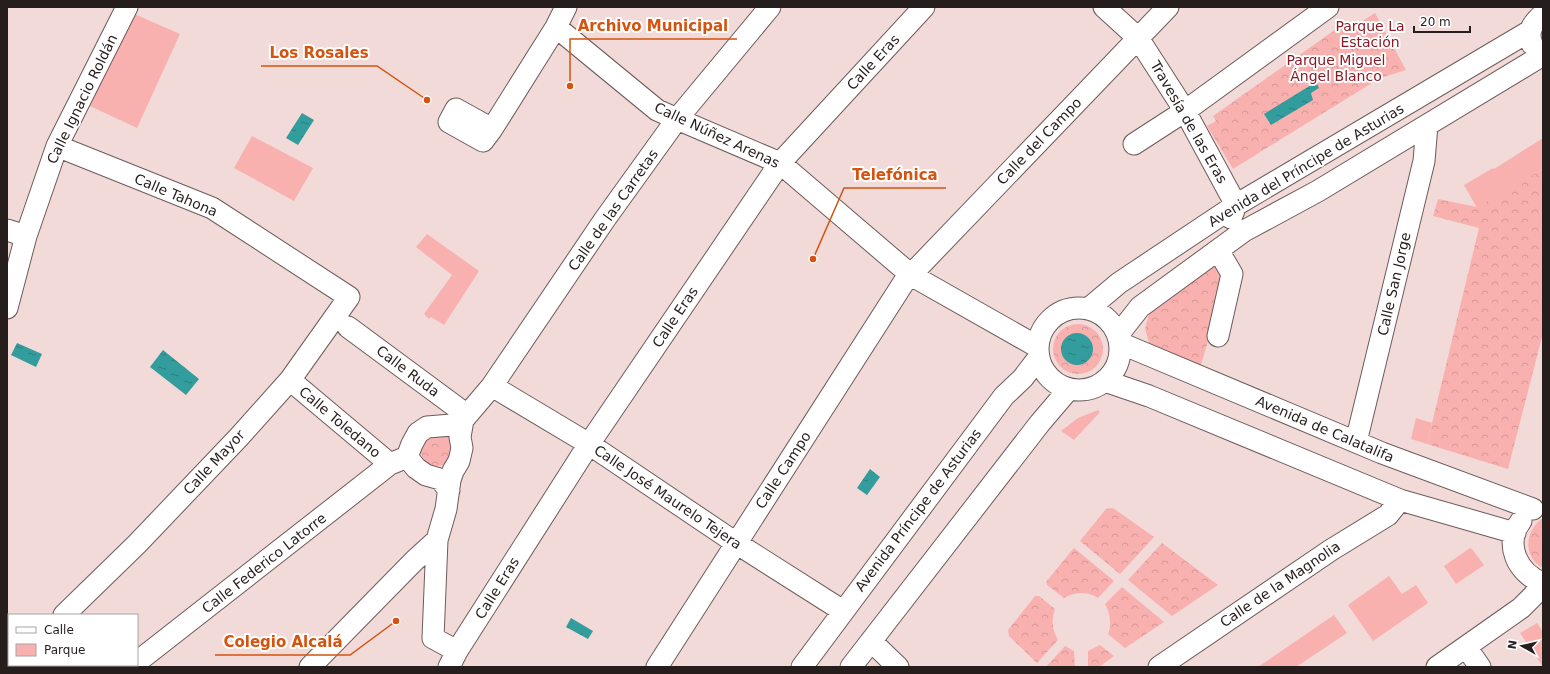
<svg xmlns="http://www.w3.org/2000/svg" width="1550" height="674" viewBox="0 0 1550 674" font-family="'DejaVu Sans',sans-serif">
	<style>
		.green { fill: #f9b1af }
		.forest { fill: url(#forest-crowns) }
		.water { fill: url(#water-ripples) }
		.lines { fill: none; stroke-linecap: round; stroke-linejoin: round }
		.minor-casing { stroke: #6e5b5a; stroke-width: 23 }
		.minor { stroke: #fff; stroke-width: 21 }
		.labels { text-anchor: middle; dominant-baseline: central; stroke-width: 4; stroke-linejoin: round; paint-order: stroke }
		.park-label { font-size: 14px; fill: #8b1a26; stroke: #fff }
		.street-label { font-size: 14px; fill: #261d1d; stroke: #fff }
		.leader { fill: none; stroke: #d5530e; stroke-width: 1.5 }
		.callout-dot { fill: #d5530e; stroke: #fff; stroke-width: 1.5 }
		.callout-label { font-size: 15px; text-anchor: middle; font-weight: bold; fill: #d5530e; stroke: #fff; stroke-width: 4; stroke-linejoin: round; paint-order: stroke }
	</style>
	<defs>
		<pattern id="forest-crowns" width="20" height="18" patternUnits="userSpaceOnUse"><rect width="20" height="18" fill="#f9b1af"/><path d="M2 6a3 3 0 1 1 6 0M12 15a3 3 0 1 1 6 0" fill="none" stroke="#d59896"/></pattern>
		<pattern id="water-ripples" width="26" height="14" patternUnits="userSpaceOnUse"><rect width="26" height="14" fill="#339c9c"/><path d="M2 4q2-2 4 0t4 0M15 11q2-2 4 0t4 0" fill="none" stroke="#2b7f7f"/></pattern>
	</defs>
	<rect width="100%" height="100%" fill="#f1dad8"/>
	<path class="green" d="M 132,13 L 180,34 L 137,128 L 90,106 Z
		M 252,136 L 313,168 L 294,201 L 234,168 Z
		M 1543,138 L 1543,169 L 1477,208 L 1464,185 L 1493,168 L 1494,169 Z
		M 427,234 L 479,271 L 444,325 L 431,317 L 429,319 L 424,314 L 452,275 L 416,247 Z
		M 1098,410 L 1100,412 L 1074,440 L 1061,431 L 1078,418 Z
		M 1416,418 L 1432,423 L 1427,444 L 1411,439 Z
		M 1470,548 L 1472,549 L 1484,565 L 1456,584 L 1444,566 Z
		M 1389,576 L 1402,594 L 1416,585 L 1428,603 L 1373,641 L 1348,605 Z
		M 1334,615 L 1347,633 L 1296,667 L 1258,667 Z
		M 1537,623 L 1543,632 L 1543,667 L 1520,633 Z"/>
	<path class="forest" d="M 1375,13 L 1406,70 L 1380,78 L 1233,169 L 1207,126 L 1216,121 L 1213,116 L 1346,22 L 1350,29 Z
		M 1543,169 L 1543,333 L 1508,469 L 1427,444 L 1479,228 L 1433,216 L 1438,199 L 1477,207 Z
		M 1217,265 L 1226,281 L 1200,368 L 1149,343 L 1145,329 L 1149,314 L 1162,302 Z
		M1053 349a25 25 0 1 1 50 0a25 25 0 1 1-50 0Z
		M 445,433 L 453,442 L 448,463 C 437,469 420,465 421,449 C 421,445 423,441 425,437 Z
		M 1113,508 L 1154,537 L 1120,574 L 1080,541 L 1106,509 Z
		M 1543,518 L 1543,568 C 1522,557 1525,530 1543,518 Z
		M 1162,543 L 1218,585 L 1172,616 L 1128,580 Z
		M 1074,548 L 1114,581 L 1098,598 C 1087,591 1075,592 1064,598 L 1047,585 L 1046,582 Z
		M 1122,587 L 1164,622 L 1125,648 L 1108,634 C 1112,626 1110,612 1105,604 Z
		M 1035,596 L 1039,596 L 1055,609 C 1051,621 1052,629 1058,640 L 1037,663 L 1009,636 L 1008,630 Z
		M 1100,645 L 1114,656 L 1099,667 L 1088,667 L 1088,651 Z
		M 1065,646 L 1074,651 L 1075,667 L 1046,667 Z"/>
	<path class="water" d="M 1316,82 L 1319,88 L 1311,93 L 1313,100 L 1271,125 L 1264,114 Z
		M 302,113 L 314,120 L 298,145 L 286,138 Z
		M1061 349a16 16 0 1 1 32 0a16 16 0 1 1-32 0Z
		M 17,343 L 42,354 L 36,367 L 11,355 Z
		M 163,350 L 199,379 L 186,395 L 150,367 Z
		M 870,469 L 880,477 L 867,495 L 857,488 Z
		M 571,618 L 593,631 L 588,639 L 566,627 Z"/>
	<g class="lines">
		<defs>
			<path id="minor" d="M 1104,7 L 1138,38 L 1185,111 L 1236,205 L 1231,218
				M 556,27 L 657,110 L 677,119 L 780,163 L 911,275 L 1038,347
				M 1532,44 C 1526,31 1534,22 1543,14
				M 492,129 L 456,109 L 449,122 L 483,141 L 492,129 L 556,27 L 566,7
				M 1134,144 L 1185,111 L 1328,7
				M 57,146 L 212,208 L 349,297 L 290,380 L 239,437 L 137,544 L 64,615
				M 7,230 L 26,236
				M 7,308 L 26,236 L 57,146 L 127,7
				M1038 349a41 41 0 1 1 82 0a41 41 0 1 1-82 0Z
				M 1088,309 L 1119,283 L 1236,205 L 1530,31
				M 348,327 L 467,415
				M 1118,335 L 1140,307 L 1244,231 L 1318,191 L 1543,55
				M 1218,336 L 1232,274 L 1218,250
				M 1120,343 L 1382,453 L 1533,509
				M 290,380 L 390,464
				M 1105,381 L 1149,396 L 1400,500 L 1515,533
				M 492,386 L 589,444 L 736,543 L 843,611
				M 1356,442 L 1424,161 L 1427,125
				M 407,457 L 412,444 L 418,433 L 427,427 L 452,425 L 463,420 L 492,386 L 605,219 L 677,119 L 770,7
				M 407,457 L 416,468 L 426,475 L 440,479 L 449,490
				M 1521,521 C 1503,544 1518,574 1543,583
				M 7,630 L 9,631
				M 871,641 L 898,667
				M 1466,647 L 1480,667
				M 457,651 L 433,638 L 437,540 L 446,509 L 450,480 L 453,471 L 459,461 L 462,448 L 460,437 L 463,420
				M 137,662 L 390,464 L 407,457
				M 62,665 L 63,667
				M 310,667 L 414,561 L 437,540
				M 449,667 L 457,651 L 589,444 L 780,163 L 924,7
				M 657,667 L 904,282 L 1168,7
				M 802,667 L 1004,396 L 1023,378 L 1039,357
				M 851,667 L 1040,423 L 1069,389
				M 1159,667 L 1331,550 L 1388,515 L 1400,500
				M 1437,667 L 1521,608 L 1534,595 L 1542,583"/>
		</defs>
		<use href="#minor" class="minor-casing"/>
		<use href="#minor" class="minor"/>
	</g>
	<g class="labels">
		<g class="park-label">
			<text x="1370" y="26">Parque La<tspan x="1370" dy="16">Estación</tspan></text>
			<text x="1336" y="60">Parque Miguel<tspan x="1336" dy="16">Ángel Blanco</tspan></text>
		</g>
		<g class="street-label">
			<text transform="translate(873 62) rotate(-47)">Calle Eras</text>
			<text transform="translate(82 99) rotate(-64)">Calle Ignacio Roldán</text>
			<text transform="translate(1189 122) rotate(60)">Travesía de las Eras</text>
			<text transform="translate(717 135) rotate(25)">Calle Núñez Arenas</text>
			<text transform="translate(1039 141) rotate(-46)">Calle del Campo</text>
			<text transform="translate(1306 165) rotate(-31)">Avenida del Príncipe de Asturias</text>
			<text transform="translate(176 195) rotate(23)">Calle Tahona</text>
			<text transform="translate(613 210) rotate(-55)">Calle de las Carretas</text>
			<text transform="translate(1394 284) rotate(-77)">Calle San Jorge</text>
			<text transform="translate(675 317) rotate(-56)">Calle Eras</text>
			<text transform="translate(408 371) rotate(37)">Calle Ruda</text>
			<text transform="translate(340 422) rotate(40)">Calle Toledano</text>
			<text transform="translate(1325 429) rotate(23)">Avenida de Calatalifa</text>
			<text transform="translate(214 462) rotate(-47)">Calle Mayor</text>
			<text transform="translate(783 470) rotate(-57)">Calle Campo</text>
			<text transform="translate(668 497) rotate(34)">Calle José Maurelo Tejera</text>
			<text transform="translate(918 510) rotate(-53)">Avenida Príncipe de Asturias</text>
			<text transform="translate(264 563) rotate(-38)">Calle Federico Latorre</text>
			<text transform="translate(1280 584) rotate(-34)">Calle de la Magnolia</text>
			<text transform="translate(497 588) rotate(-58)">Calle Eras</text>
		</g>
	</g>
	<path class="leader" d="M570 86L570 39H737M427 100L377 66H261M813 259L844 188H946M396 621L350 655H215"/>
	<g class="callout-dot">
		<circle cx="570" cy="86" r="4"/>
		<circle cx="427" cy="100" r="4"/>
		<circle cx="813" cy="259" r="4"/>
		<circle cx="396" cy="621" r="4"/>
	</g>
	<g class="callout-label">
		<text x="653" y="31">Archivo Municipal</text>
		<text x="319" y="58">Los Rosales</text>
		<text x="895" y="180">Telefónica</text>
		<text x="283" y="647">Colegio Alcalá</text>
	</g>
	<rect width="1550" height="674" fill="none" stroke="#261d1d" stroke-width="16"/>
	<rect x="8" y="614" width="130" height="52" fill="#ffffff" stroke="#a8a5a5"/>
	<rect x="16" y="627" width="20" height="6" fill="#ffffff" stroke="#a8a5a5"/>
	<text x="44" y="634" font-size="12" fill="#261d1d">Calle</text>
	<rect x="16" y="644" width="20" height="12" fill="#f9b1af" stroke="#a8a5a5"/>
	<text x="44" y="654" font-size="12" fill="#261d1d">Parque</text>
	<g transform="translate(1522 646) rotate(278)" stroke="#ffffff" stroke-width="3" paint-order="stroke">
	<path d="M0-3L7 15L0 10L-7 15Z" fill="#261d1d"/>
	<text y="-6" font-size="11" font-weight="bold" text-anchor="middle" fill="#261d1d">N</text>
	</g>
	<path d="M1414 26v6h56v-6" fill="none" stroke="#261d1d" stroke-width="2"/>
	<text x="1420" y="26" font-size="12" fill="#261d1d" stroke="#ffffff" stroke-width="3" paint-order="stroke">20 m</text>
</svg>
